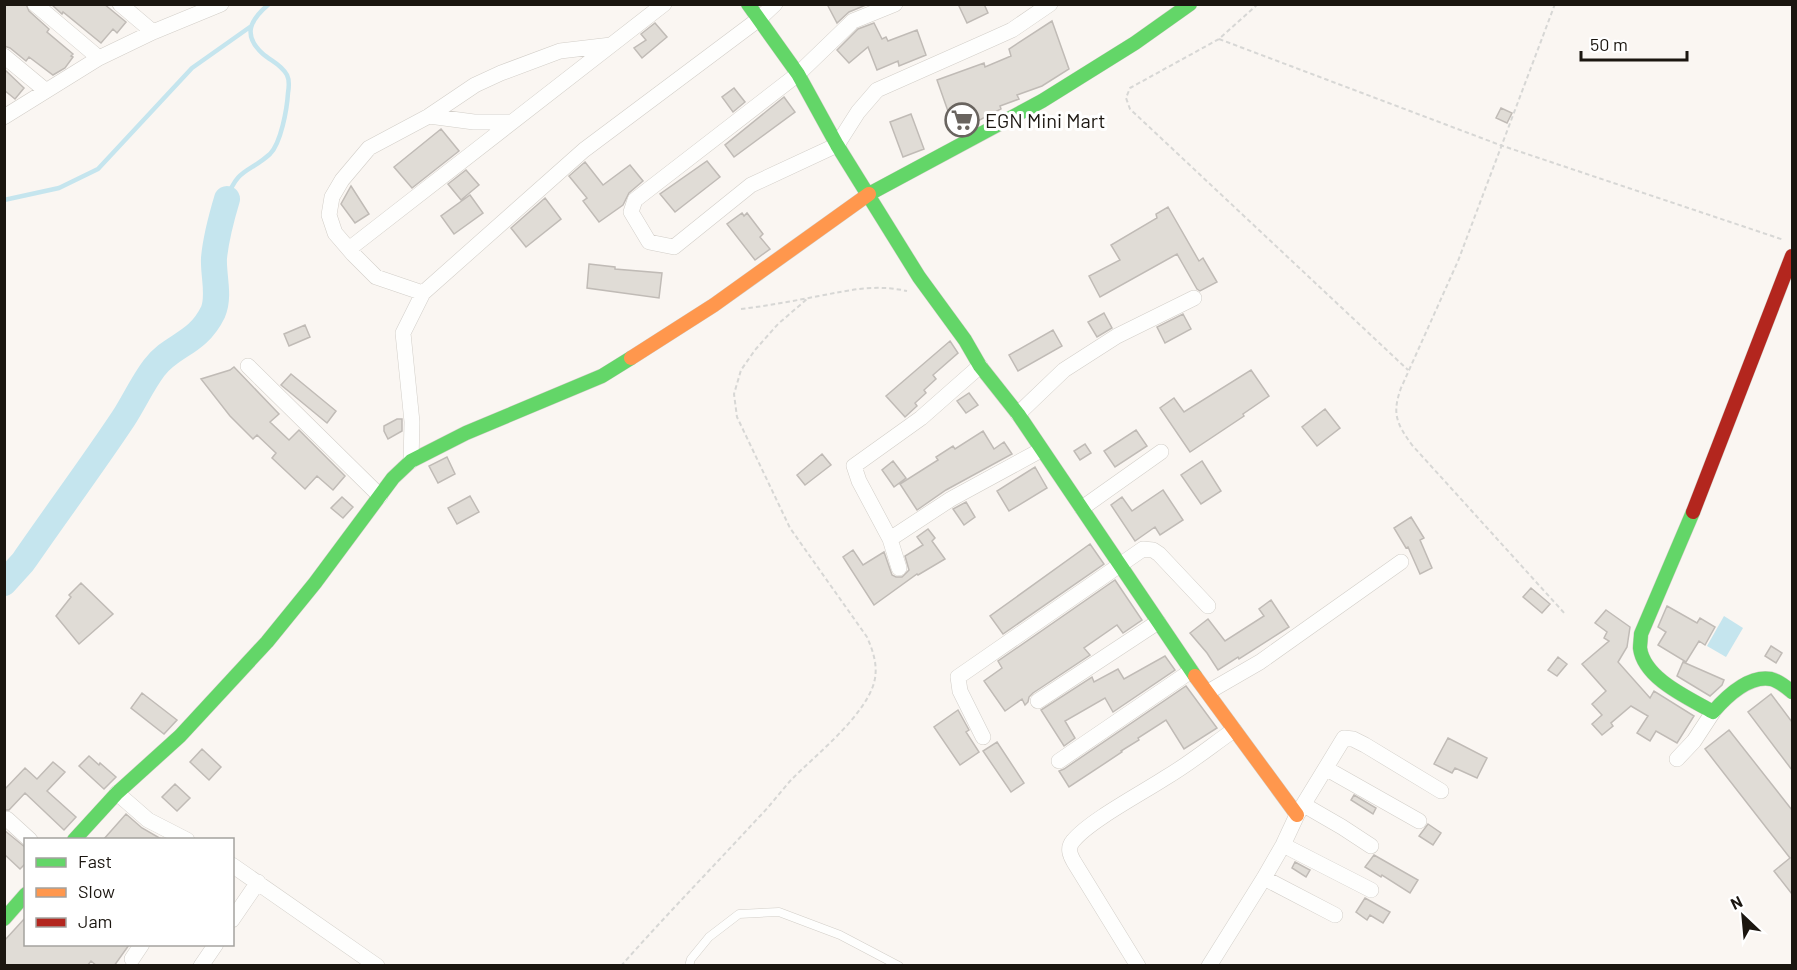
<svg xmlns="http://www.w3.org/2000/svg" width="1797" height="970" viewBox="0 0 1797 970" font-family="Barlow,sans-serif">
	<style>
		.water { fill: #c5e5ee }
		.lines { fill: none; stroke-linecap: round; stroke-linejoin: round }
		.stream { stroke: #c5e5ee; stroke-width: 4.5 }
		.river { stroke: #c5e5ee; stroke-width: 26 }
		.building { fill: #e0dcd6; stroke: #c0bbb6; stroke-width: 1.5 }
		.lane-casing { stroke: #d2cec8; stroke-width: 9 }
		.street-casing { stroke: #d2cec8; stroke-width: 16 }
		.fast-casing { stroke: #d2cec8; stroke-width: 15 }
		.slow-casing { stroke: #d2cec8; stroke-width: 15 }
		.jam-casing { stroke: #d2cec8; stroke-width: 15 }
		.path { stroke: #d7d7d5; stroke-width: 2; stroke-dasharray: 4.5 3; stroke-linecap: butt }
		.lane { stroke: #fefefd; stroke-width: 8 }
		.street { stroke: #fefefd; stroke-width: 15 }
		.fast { stroke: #63d668; stroke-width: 14 }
		.slow { stroke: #ff974d; stroke-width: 14 }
		.jam { stroke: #b3261e; stroke-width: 14 }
		.labels { text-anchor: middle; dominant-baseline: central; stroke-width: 6; stroke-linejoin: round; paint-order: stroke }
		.poi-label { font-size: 20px; fill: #1b1610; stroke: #fff; text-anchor: start }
	</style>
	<rect width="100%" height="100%" fill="#faf6f2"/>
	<path class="water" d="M 1724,616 L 1743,628 L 1726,657 L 1707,646 Z"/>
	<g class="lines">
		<path class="stream" d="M 227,199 C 237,168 249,173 270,154 C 281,143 287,109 288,93 C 289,87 289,79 287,75 C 281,64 271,61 263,54 C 242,35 250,20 269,4
			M 4,200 L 59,188 L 98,169 L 192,68 L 250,27"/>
		<path class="river" d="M 4,583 L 23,562 C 56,514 91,467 123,419 C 134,402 142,384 154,368 C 172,344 197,345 213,312 C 220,296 213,275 214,258 C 216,237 221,219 227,199"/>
	</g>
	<path class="building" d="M 4,4 L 26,4 L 29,11 L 49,29 L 47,32 L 73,54 L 71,56 L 73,57 L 65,68 L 53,75 L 29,57 L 26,61 L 10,48 L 4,46 Z
		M 51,4 L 104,4 L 126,22 L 117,33 L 113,29 L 101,43 L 63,12 L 62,14 Z
		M 827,4 L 865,4 L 866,5 L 849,12 L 837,23 Z
		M 958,4 L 984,4 L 988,13 L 967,23 Z
		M 1052,21 L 1069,69 L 1042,86 L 1017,95 L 1019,99 L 1000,106 L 1001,109 L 970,125 L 955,131 L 937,80 L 984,63 L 985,67 L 1011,56 L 1009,49 Z
		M 655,23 L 667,37 L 642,58 L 634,48 L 646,40 L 641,34 Z
		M 874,23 L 882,39 L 886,37 L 888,41 L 917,30 L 926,55 L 899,66 L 898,61 L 877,70 L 868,47 L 849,63 L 837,50 L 858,29 Z
		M 4,69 L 24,88 L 15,99 L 4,90 Z
		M 734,88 L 745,102 L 733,112 L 722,97 Z
		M 784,97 L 795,112 L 734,157 L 725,145 Z
		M 1501,108 L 1512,113 L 1507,123 L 1496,118 Z
		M 911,114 L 924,149 L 903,157 L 890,122 Z
		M 441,129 L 459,151 L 412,188 L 394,167 Z
		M 707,161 L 720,177 L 675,212 L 660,194 Z
		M 585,162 L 603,185 L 630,165 L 643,181 L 629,193 L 623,205 L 599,222 L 583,201 L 587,198 L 569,176 Z
		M 466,170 L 479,185 L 461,200 L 448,184 Z
		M 351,186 L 369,214 L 355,223 L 341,204 Z
		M 470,195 L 483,213 L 454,234 L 441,216 Z
		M 545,198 L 561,219 L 526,247 L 511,228 Z
		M 1168,207 L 1199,261 L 1203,258 L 1217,282 L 1200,291 L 1197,289 L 1177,254 L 1100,297 L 1089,276 L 1120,260 L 1111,245 L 1157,218 L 1156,214 Z
		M 742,213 L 744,216 L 747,213 L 763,234 L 760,237 L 770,249 L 755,260 L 727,224 Z
		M 589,264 L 615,267 L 615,269 L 662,273 L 659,298 L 587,288 Z
		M 1104,313 L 1112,328 L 1097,337 L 1088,322 Z
		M 1183,314 L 1191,329 L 1165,343 L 1157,327 Z
		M 305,325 L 310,337 L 289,346 L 284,334 Z
		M 1053,330 L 1062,346 L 1018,371 L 1009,355 Z
		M 950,341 L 958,353 L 933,375 L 936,379 L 924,390 L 926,393 L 915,403 L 917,406 L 905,417 L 886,396 Z
		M 234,367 L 279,414 L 270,422 L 289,440 L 299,430 L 345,476 L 333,490 L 317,476 L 305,489 L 272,458 L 276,453 L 257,435 L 253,439 L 230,416 L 201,379 L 230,370 Z
		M 1251,370 L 1269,396 L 1243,414 L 1244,416 L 1190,452 L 1160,408 L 1174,398 L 1184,412 Z
		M 291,374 L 336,411 L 327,423 L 281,385 Z
		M 969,393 L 978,405 L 966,413 L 957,401 Z
		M 1325,409 L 1340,428 L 1317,446 L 1302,427 Z
		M 397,419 L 402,419 L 402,431 L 388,439 L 384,431 L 384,426 Z
		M 1136,430 L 1147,446 L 1115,467 L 1104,451 Z
		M 983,431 L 994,449 L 1004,442 L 1012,454 L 946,490 L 917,510 L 900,484 L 938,460 L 936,457 L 953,446 L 955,449 Z
		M 1085,444 L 1091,453 L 1080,460 L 1074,451 Z
		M 822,454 L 831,465 L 805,485 L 797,475 Z
		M 447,457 L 455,474 L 438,483 L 429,466 Z
		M 893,461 L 906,478 L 894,487 L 882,470 Z
		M 1202,461 L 1221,491 L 1201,504 L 1181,475 Z
		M 1035,467 L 1047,488 L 1009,511 L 997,491 Z
		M 1163,490 L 1183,520 L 1160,535 L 1155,527 L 1135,541 L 1111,505 L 1122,497 L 1132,511 Z
		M 470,496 L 479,512 L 457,524 L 448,508 Z
		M 342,497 L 353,507 L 343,518 L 331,508 Z
		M 966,502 L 975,517 L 964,525 L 953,509 Z
		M 1411,517 L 1424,538 L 1420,540 L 1432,568 L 1420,574 L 1408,547 L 1406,548 L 1394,528 Z
		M 928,529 L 935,538 L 932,541 L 945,559 L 918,575 L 917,574 L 874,605 L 843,557 L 853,550 L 863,565 L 884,552 L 892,575 L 896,577 L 902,577 L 909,570 L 905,556 L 923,545 L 917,537 Z
		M 1090,544 L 1104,564 L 1003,634 L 990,616 Z
		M 1115,580 L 1142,620 L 1123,633 L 1117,625 L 1084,648 L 1090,655 L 1033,693 L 1029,697 L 1028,702 L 1025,705 L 1022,699 L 1005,711 L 984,681 L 1002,668 L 998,661 Z
		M 81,583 L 113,614 L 79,644 L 56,616 L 71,597 L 69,595 Z
		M 1531,588 L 1550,604 L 1542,613 L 1523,597 Z
		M 1271,600 L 1289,627 L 1239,659 L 1238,657 L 1218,670 L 1207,653 L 1190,633 L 1208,619 L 1225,641 L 1264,616 L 1259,609 Z
		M 1667,606 L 1697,623 L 1700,618 L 1715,627 L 1705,645 L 1699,641 L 1686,662 L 1658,645 L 1666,632 L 1658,627 Z
		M 1606,610 L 1630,627 L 1627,647 L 1618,662 L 1650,698 L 1654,691 L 1694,716 L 1677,743 L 1656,731 L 1650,741 L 1637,733 L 1648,716 L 1631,706 L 1611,723 L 1613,726 L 1602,735 L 1592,724 L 1602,715 L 1592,704 L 1606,691 L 1582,664 L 1609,641 L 1604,638 L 1607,632 L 1595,623 Z
		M 1771,646 L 1782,653 L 1776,663 L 1765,656 Z
		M 1165,656 L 1175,670 L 1113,712 L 1105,698 L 1065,721 L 1075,738 L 1064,746 L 1041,710 L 1092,677 L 1094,682 L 1118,669 L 1124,679 Z
		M 1558,657 L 1567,664 L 1557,676 L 1548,670 Z
		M 1683,662 L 1724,680 L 1722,685 L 1710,696 L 1682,679 L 1677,676 Z
		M 1186,686 L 1217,728 L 1184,749 L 1166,720 L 1138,738 L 1139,740 L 1121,751 L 1122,752 L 1069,787 L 1059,771 L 1064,769 Z
		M 142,693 L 177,720 L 164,734 L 131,708 Z
		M 1771,694 L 1792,722 L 1792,770 L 1748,712 Z
		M 958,710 L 969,730 L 966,732 L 979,752 L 960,765 L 934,727 Z
		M 1729,730 L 1792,810 L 1792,894 L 1774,871 L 1790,858 L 1705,749 Z
		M 1448,738 L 1487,758 L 1477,778 L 1455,768 L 1452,773 L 1434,764 Z
		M 997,742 L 1024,783 L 1011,792 L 983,751 Z
		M 202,749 L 221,767 L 209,780 L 190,762 Z
		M 89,756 L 99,765 L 100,763 L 116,777 L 104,789 L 79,766 Z
		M 53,762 L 65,772 L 47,791 L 76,817 L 64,830 L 25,793 L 9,810 L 4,810 L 4,790 L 25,768 L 37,779 Z
		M 175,784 L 190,798 L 177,811 L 162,797 Z
		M 1354,795 L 1376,808 L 1373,814 L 1351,800 Z
		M 126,814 L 142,828 L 163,840 L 103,840 Z
		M 1428,824 L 1441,833 L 1433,845 L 1419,836 Z
		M 4,830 L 26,848 L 26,863 L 20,869 L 4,854 Z
		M 1374,855 L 1418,880 L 1410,893 L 1382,875 L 1381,877 L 1365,867 Z
		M 1295,862 L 1310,870 L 1306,877 L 1292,868 Z
		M 1365,898 L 1390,912 L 1383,923 L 1370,915 L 1367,920 L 1356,912 Z
		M 26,917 L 26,945 L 129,945 L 114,966 L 97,966 L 91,961 L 87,966 L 4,966 L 4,941 Z"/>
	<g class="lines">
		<defs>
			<path id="lane" d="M 689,966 L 691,959 L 709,937 L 739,914 L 779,912 L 840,935 L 899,966"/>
			<path id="street" d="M 35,4 L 99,58
				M 120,4 L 153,32
				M 895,4 L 853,21 L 798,74 L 635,200 L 631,212 L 649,242 L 674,247 L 751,185 L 837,145 L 858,112 L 877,90 L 992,39 L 1012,30 L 1050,4
				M 4,56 L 45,90
				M 429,116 L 475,85 L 501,73 L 560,51 L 611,45
				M 4,117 L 99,58 L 153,32 L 221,4
				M 349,249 L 664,4
				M 423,293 L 584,150 L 759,19 L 775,4
				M 248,366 L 380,496
				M 1018,414 L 1064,370 L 1117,336 L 1194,298
				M 411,461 L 412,422 L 403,333 L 423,293 L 376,277 L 353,254 L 335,233 L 329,215 L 332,197 L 342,180 L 369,148 L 429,116 L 474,122 L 512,122
				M 1082,508 L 1161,452
				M 890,539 L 859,481 L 854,466 L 921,418 L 980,366
				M 899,568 L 890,539 L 951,499 L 1041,450
				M 1208,692 L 1260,662 L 1401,562
				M 1038,701 L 1158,622
				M 983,737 L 960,691 L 958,677 L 1143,549 L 1153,550 L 1159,554 L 1208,606
				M 1677,759 L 1694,741 L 1713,712
				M 1059,761 L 1191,671
				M 1327,769 L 1419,821
				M 117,793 L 148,820 L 187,840
				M 1304,805 L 1342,827 L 1371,846
				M 7,819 L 30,840
				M 1283,845 L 1371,890
				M 232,865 L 377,966
				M 1264,878 L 1335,915
				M 232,920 L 258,882
				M 132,959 L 142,944
				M 201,966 L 216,944
				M 1138,966 L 1074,862 C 1070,855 1067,848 1073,841 C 1089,821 1142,793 1165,778 C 1189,764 1211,746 1234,730
				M 1209,966 L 1264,878 L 1283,845 L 1297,815 L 1344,738 L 1353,739 L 1365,745 L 1441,791"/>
			<path id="fast" d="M 748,4 L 798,74 L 837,145 L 919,277 L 965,340 L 980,366 L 1018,414 L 1195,676
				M 869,194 L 1042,101 L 1135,43 L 1190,4
				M 1693,512 L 1641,634 C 1641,638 1640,644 1640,648 C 1644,679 1689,698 1713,712 C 1726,697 1749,675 1771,679 C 1779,681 1786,687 1792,692
				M 74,840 L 117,793 L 180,736 L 267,642 L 315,583 L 393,478 L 411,461 L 466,433 L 602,376 L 631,358
				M 4,919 L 26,894"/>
			<path id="slow" d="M 631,358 L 714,305 L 869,194
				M 1195,676 L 1297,815"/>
			<path id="jam" d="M 1693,512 L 1792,256"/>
		</defs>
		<use href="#lane" class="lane-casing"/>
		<use href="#street" class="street-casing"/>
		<use href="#fast" class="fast-casing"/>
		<use href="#slow" class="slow-casing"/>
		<use href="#jam" class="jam-casing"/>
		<path class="path" d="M 1258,4 L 1219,39 L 1130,88 L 1126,98 L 1130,109 L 1408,370
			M 1555,4 L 1458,261 L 1401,388 C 1392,413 1396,423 1412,445 L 1566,615
			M 1219,39 L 1500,145 L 1784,240
			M 741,309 C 767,306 793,301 819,296 C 851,290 874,284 907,291
			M 621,966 C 666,915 713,867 759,817 C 771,805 781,791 792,779 C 817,754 861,719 873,686 C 879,669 874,653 867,637 L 790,528 L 737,417 L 734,394 L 741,370 L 755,350 L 778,324 L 807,299"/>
		<use href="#lane" class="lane"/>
		<use href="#street" class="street"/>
		<use href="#fast" class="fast"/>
		<use href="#slow" class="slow"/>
		<use href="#jam" class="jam"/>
	</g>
	<defs>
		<symbol id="supermarket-ring" viewBox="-11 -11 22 22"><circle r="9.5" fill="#fff" stroke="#69645f" stroke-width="1.5"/><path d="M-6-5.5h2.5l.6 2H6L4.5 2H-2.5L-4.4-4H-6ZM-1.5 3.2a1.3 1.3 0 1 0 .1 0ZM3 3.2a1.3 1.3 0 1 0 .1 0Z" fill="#69645f"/></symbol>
	</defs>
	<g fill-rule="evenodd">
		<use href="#supermarket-ring" x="943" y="101" width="38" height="38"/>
	</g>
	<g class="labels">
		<g class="poi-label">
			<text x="985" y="120">EGN Mini Mart</text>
		</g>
	</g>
	<rect width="1797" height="970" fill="none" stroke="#1b1610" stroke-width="12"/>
	<rect x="24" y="838" width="210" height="108" fill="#ffffff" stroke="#a4a29f" stroke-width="1.5"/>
	<rect x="36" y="858" width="30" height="9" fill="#63d668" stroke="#a4a29f" stroke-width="1.5"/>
	<text x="78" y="868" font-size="18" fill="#1b1610">Fast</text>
	<rect x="36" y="888" width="30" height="9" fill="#ff974d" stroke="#a4a29f" stroke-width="1.5"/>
	<text x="78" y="898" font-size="18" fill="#1b1610">Slow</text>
	<rect x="36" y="918" width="30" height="9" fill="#b3261e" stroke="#a4a29f" stroke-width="1.5"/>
	<text x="78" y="928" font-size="18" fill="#1b1610">Jam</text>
	<g transform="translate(1743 916) rotate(334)" stroke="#ffffff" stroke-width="4.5" paint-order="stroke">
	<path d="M0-4.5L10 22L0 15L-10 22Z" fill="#1b1610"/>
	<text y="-9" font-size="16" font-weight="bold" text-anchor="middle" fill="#1b1610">N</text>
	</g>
	<path d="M1581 51v9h106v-9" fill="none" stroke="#1b1610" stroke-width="3"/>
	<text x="1590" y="51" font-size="18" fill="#1b1610" stroke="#ffffff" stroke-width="4.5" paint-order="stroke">50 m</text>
</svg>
